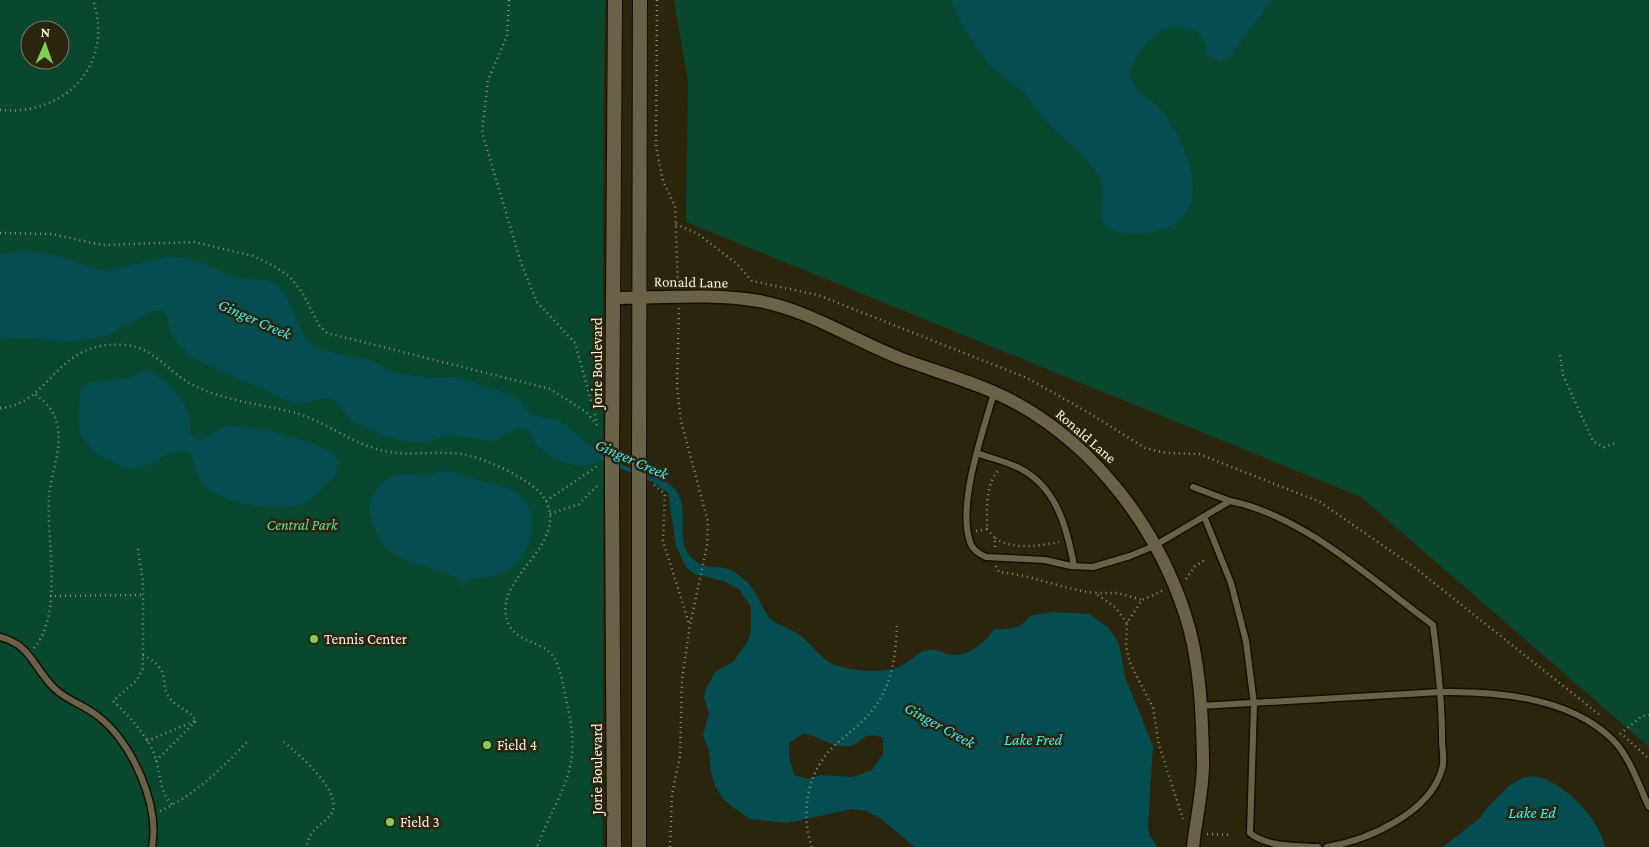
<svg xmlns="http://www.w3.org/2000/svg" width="1649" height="847" viewBox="0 0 1649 847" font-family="'Crimson Pro',serif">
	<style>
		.green { fill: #09472e; fill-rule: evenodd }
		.water { fill: #044e51; fill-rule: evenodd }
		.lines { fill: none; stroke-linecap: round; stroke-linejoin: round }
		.stream { stroke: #044e51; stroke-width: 4.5 }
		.service-casing { stroke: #140e00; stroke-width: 9 }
		.minor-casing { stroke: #140e00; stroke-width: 15 }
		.secondary-casing { stroke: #140e00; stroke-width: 16 }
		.path { stroke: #908b79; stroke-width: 2.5; stroke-dasharray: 1 4; stroke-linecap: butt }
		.service { stroke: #696249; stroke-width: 6 }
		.minor { stroke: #696249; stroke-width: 12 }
		.secondary { stroke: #696249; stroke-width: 14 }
		.secondary-bridge-casing { stroke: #140e00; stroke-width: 16; stroke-linecap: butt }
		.secondary-bridge { stroke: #696249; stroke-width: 14 }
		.poi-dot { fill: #80d051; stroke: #2b250e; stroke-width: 2 }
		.labels { text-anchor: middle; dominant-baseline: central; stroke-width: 5; stroke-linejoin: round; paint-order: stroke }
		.street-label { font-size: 15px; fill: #f8f3e6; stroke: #2b250e }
		.park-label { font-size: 15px; font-style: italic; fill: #63dba1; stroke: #2b250e }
		.poi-label { font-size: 15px; fill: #f8f3e6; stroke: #2b250e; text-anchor: start }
		.water-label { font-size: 16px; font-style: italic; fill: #3aeef6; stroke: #2b250e }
	</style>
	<rect width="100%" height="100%" fill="#2b250e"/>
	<path class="green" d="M 0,0 L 605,0 C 601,282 604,565 603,847 L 0,847 ZM 30,30 L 60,30 L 60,60 L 30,60 Z
		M 674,0 L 1649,0 L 1649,747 L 1361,497 L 686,222 L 688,81 Z"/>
	<path class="water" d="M 951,0 L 1272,0 L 1230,57 L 1220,62 L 1206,56 C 1206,52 1206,46 1204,41 C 1199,26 1169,23 1157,33 C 1149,39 1137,56 1132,66 C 1129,71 1130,79 1133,84 C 1138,95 1151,98 1158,106 C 1180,130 1212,197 1178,222 C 1165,231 1147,235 1131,234 C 1123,233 1112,232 1106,226 C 1096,217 1107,195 1101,182 C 1089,154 1062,140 1043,118 C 1035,109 1031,99 1022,91 C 1012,83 999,75 990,65 C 975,47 958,22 951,0 Z
		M 24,250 L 57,255 L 97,269 L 107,271 L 170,256 L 197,260 L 234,277 L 269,281 L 277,284 L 284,292 L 306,339 L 315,346 L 329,352 L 369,359 L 393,372 L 427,378 L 456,377 L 513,396 L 521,401 L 530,415 L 559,420 L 599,453 L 599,461 L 589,465 L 578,466 L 555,460 L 535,444 L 528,426 L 522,425 L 494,442 L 448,435 L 424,443 L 398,441 L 351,421 L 335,401 L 328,398 L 295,404 L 191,357 L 173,338 L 166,315 L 162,310 L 150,312 L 108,336 L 67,342 L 29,338 L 0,339 L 0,254 Z
		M 144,370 C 161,374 183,395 188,412 C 191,419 190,428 191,436 L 200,439 C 210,437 218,428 228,426 C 251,424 323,441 337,458 C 340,469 334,477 326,485 C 319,492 313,499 303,504 C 281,513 221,503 204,486 C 197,478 195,465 191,454 C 173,446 158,462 141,468 C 131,471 121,466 112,462 C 74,444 77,426 81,389 L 90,382 L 132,377 Z
		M 445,471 C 457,472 467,477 478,480 C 488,483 499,484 508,488 C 529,496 537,519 530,539 C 525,554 520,564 505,572 C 493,578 481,577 468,580 L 462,588 L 459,579 C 437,567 409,566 389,550 C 379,542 374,529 371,517 C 366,499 380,477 399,474 C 407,473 415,475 422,475 C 430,475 437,473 445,471 Z
		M 654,476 C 706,495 665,538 695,561 C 707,570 720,565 731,570 C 736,572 742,578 746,581 C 757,591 763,612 771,619 C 780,626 792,629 801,636 C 810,643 817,653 826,660 C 842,671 874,673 893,669 C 907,666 915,652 929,650 C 938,648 946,655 955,655 C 970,655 987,641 994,629 C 1009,630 1021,629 1030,616 L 1053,612 L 1089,614 L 1109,628 L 1119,644 L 1125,677 L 1153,746 L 1148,827 L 1150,836 L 1158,847 L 915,847 L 880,818 L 865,811 L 852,809 L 787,823 L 750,819 L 737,810 L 724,800 L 715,786 L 711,772 L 709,751 L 703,735 L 709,713 L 704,698 L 705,691 L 715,672 L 733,662 L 748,641 L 751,630 L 751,607 L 740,590 L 724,581 L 694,574 L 686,567 L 676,546 L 668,493 L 654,483 ZM 803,734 C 818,735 832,748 848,746 C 864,744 862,729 883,738 L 883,754 L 872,770 L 852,777 L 821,775 L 808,779 L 794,775 L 789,757 L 789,743 Z
		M 1533,776 C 1562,779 1600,819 1605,847 L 1443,847 L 1480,818 L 1486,809 L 1510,785 L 1522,778 Z"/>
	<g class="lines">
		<path class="stream" d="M 517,424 L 533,430
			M 594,455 L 658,482"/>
		<defs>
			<path id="service" d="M 994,393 C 983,431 957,504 970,542 C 972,549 979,554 986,557 L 1045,560 L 1071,566 L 1093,567 L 1130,556 L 1154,546 L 1230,501 C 1305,516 1373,581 1433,625 C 1438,663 1442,700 1442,739 C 1442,748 1445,761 1442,769 C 1430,813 1368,840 1327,847
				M 977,453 C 990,458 1004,461 1017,467 C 1056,485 1067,527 1074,566
				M 1193,487 L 1230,501
				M 1204,516 L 1231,583 L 1246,641 L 1254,704 L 1250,833 C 1267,847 1296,846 1318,847
				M 0,637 C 31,645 33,667 54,688 C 67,701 85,705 99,717 C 132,743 160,805 152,847
				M 1200,706 L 1441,692 C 1498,691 1571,698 1613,740 C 1630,757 1639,786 1649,807"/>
			<path id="minor" d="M 613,298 C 662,298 711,293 759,301 C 809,310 855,341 902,359 C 940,373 981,384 1016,403 C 1096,447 1157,528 1185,614 C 1200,659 1202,712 1203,758 C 1204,787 1196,818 1193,847"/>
			<path id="secondary" d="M 612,456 L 615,0
				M 639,463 L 640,0
				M 612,485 L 614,847
				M 639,847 L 639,489"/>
		</defs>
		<use href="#service" class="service-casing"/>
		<use href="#minor" class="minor-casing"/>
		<use href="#secondary" class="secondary-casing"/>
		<path class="path" d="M 509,0 L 507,36 L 488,80 L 482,132 L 521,263 L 537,302 L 575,343 L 597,422
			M 657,0 L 656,146 L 663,181 L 675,206 L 678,285
			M 0,110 C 65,116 115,65 93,0
			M 676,224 L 698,234 L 737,264 L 752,281 L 818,295 L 1027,378 L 1089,413 L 1145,448 L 1167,453 L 1199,454 L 1320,502 L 1414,567 L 1601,716
			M 0,233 L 52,234 L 102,245 L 194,242 L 253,256 L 274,266 L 290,277 L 302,292 L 319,325 L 327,333 L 550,389 L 586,412 L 598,426
			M 1560,355 L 1563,375 L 1593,441 L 1604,447 L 1618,442
			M 0,408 C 52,404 55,339 125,345 C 154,347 169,373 193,385 C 226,402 264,404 299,414 C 327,423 350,442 377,449 C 406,458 433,450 462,454 C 483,458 504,468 522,479 C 532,485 542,492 547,503 C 566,548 494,577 507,620 C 514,643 541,640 553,656 C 561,668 563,686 566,699 C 584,771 561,785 537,847
			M 654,485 L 665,494 L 663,541 L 689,623
			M 546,501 L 599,465
			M 550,514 L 579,504 L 599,484
			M 987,529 L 995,538 L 995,549
			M 976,531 L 987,529 C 987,511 985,483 999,470
			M 995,538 C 1012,550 1040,546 1059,542
			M 138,549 L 143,582 L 143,668 L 137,680 L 113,701 C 128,715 144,732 153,751 C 160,767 159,795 173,805
			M 996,566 L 999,572 C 1032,575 1062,589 1095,593
			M 1186,579 L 1195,566 L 1205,560
			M 1162,591 L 1142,600 L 1127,623 L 1126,646 L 1130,663 L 1153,708 L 1159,745 L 1183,819
			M 50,596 L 144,595
			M 1127,623 L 1115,607 L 1095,593 L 1118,593 L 1142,600
			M 34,648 C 64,613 46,539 49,497 C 51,473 63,447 57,424 C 54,410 46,403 35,394
			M 143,655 C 176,672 156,685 172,701 C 179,708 189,710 196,721
			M 1620,734 L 1642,716 L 1649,715
			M 1624,736 L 1649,759
			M 147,741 L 195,721
			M 284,742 C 298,754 349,796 329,817 C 319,827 308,831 307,847
			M 156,761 L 196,721
			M 160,811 C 194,796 222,768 248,741
			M 1207,834 L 1231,835
			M 670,847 L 672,795 L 680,756 L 682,679 L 690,625 L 707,546 L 708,522 L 681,421 L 677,387 L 679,308
			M 812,847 C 800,815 807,772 833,747 C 848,733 865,722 877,704 C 893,680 896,652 897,624"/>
		<use href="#service" class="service"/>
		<use href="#minor" class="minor"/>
		<use href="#secondary" class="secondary"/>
		<defs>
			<path id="secondary-bridge" d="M 612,485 L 612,456
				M 639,489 L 639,463"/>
		</defs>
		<use href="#secondary-bridge" class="secondary-bridge-casing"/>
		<use href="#secondary-bridge" class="secondary-bridge"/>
	</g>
	<g class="poi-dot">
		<circle cx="314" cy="639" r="5"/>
		<circle cx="487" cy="745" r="5"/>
		<circle cx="390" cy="822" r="5"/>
	</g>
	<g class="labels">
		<g class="street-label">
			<text transform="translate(691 282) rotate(1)">Ronald Lane</text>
			<text transform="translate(597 363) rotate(-90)">Jorie Boulevard</text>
			<text transform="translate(1086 436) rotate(41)">Ronald Lane</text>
			<text transform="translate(597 769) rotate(-90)">Jorie Boulevard</text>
		</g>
		<g class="park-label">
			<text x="302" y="525">Central Park</text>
		</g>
		<g class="poi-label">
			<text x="324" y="639">Tennis Center</text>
			<text x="497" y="745">Field 4</text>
			<text x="400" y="822">Field 3</text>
		</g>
		<g class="water-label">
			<text transform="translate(255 319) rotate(24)">Ginger Creek</text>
			<text transform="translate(632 459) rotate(24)">Ginger Creek</text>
			<text transform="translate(940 725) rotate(29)">Ginger Creek</text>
			<text x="1033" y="739">Lake Fred</text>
			<text x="1532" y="812">Lake Ed</text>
		</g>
	</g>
	<g transform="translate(45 45) rotate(2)"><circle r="24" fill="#2b250e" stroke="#7d7764"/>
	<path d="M0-4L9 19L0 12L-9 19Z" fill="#80d051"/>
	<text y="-8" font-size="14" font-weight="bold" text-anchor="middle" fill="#f8f3e6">N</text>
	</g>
</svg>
